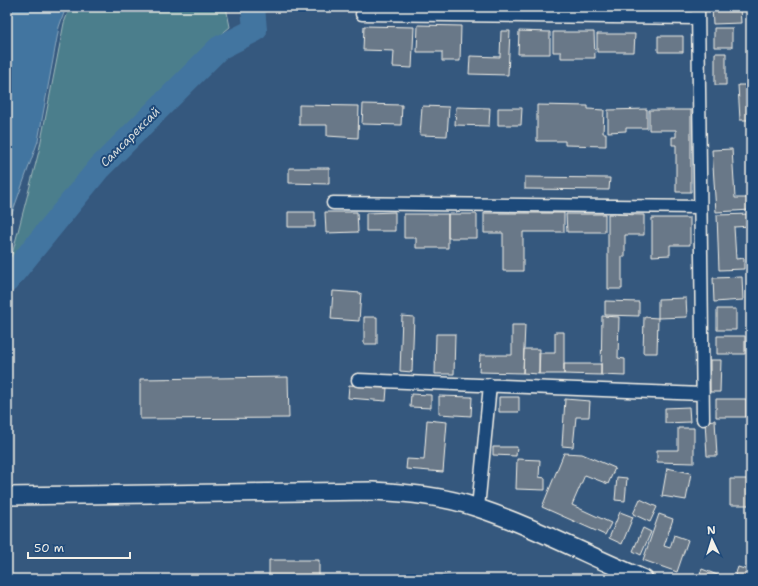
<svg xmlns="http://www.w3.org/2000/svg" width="758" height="586" viewBox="0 0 758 586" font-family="'Shantell Sans',sans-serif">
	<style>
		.green { fill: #4b7e8c; stroke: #a0b8ba }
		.water { fill: #4375a0; stroke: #8aa7bd }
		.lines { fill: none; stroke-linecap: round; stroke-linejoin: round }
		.river { stroke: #4375a0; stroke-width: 24 }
		.building { fill: #697888; stroke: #f4f1e8 }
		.street-casing { stroke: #f4f1e8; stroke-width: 15 }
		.secondary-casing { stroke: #f4f1e8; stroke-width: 20 }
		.street { stroke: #1f4a7a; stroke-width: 12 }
		.secondary { stroke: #1f4a7a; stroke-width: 17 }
		.labels { text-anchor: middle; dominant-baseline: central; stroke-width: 4; stroke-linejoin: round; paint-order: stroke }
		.water-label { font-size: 12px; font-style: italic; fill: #d9dedd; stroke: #1f4a7a }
	</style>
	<rect width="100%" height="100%" fill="#35587e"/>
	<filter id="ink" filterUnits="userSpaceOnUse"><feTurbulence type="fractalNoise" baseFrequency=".025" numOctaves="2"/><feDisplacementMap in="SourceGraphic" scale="8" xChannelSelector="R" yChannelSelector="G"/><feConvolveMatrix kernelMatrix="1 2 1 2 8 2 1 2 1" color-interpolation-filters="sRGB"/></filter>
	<g filter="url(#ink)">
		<path class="green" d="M 70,7 L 226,7 L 230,27 L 213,41 L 122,136 L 9,266 L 39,151 L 64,23 Z"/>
		<path class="water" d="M 7,7 L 66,7 L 59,27 L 38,141 L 10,219 L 7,250 Z"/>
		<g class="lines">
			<path class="river" d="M 7,281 L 99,168 L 219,48 L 255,30 L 253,7"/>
		</g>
		<path class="building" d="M 712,7 L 740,7 L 741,23 L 713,24 Z
			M 418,25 L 461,26 L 460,61 L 442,61 L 442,52 L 417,52 Z
			M 364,26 L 414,27 L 412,68 L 393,67 L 394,51 L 363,50 Z
			M 714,28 L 732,28 L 732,47 L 714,47 Z
			M 501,31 L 510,31 L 508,75 L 469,74 L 470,56 L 500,57 Z
			M 519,31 L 550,32 L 550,54 L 518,54 Z
			M 553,32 L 594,32 L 595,58 L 561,58 L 561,52 L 553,52 Z
			M 597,34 L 635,34 L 634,52 L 597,52 Z
			M 658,36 L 683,36 L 683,52 L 658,52 Z
			M 715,53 L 726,53 L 726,85 L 715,85 Z
			M 738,85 L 751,85 L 751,120 L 740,120 Z
			M 363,104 L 402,105 L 401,125 L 362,124 Z
			M 299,105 L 359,106 L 358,138 L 327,136 L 327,125 L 299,125 Z
			M 537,105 L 588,106 L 588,109 L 604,110 L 603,133 L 606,133 L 606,146 L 565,145 L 565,141 L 537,141 Z
			M 422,106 L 449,107 L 447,136 L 420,135 Z
			M 456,107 L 490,108 L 489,126 L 455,125 Z
			M 498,108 L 522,108 L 521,125 L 498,125 Z
			M 647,109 L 647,128 L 626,128 L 626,131 L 608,132 L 608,110 Z
			M 649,110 L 691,110 L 691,192 L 676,192 L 676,145 L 672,145 L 672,137 L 676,137 L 676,130 L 649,130 Z
			M 732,149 L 735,198 L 751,198 L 751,210 L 716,212 L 712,150 Z
			M 289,168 L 329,168 L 329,184 L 289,183 Z
			M 525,177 L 610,178 L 609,190 L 525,189 Z
			M 288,212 L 315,212 L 315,227 L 288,227 Z
			M 325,212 L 357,212 L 358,232 L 326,233 Z
			M 395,212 L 395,231 L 366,231 L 366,213 Z
			M 484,213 L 564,213 L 564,232 L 523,232 L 523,271 L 503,271 L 503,233 L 484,233 Z
			M 404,214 L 448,214 L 448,248 L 416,248 L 416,238 L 404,238 Z
			M 448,214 L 477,214 L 477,238 L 448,238 Z
			M 566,214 L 605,214 L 605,232 L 567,232 Z
			M 608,214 L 644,215 L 644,235 L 625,235 L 625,257 L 622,257 L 622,289 L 608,289 Z
			M 751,214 L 751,226 L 734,227 L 736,259 L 744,258 L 744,269 L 719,270 L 717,215 Z
			M 652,218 L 690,218 L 690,245 L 670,245 L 670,255 L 652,256 Z
			M 742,277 L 743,300 L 714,302 L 713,278 Z
			M 333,291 L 361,293 L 359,321 L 331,319 Z
			M 686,298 L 687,317 L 658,318 L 658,299 Z
			M 605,301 L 639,302 L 639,316 L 605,315 Z
			M 717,309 L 736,309 L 736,330 L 717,330 Z
			M 402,316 L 414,317 L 412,372 L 400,371 Z
			M 602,316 L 619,317 L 618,358 L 625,359 L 625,376 L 601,375 Z
			M 364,317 L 377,317 L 377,344 L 364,344 Z
			M 644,317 L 658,318 L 657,353 L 643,353 Z
			M 512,325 L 525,325 L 523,373 L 479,372 L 480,355 L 512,355 Z
			M 555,332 L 564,332 L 564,374 L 539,374 L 539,353 L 555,353 Z
			M 436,334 L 455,334 L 454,374 L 435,374 Z
			M 717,336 L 745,336 L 745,354 L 717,354 Z
			M 524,349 L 540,349 L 539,374 L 523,373 Z
			M 710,360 L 721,360 L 720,392 L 710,392 Z
			M 564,364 L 601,364 L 601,375 L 564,374 Z
			M 288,377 L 289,418 L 140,419 L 140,379 Z
			M 349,385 L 387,388 L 386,401 L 348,398 Z
			M 411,394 L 431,395 L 431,408 L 410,407 Z
			M 439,396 L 472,397 L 471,416 L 439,414 Z
			M 499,397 L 519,397 L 519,412 L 499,412 Z
			M 565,399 L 590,401 L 589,417 L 576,417 L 573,447 L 562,446 Z
			M 716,399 L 746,399 L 746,417 L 716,417 Z
			M 689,407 L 690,422 L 665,423 L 665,408 Z
			M 427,420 L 447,422 L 443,472 L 406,469 L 407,459 L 424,460 Z
			M 715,420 L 717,456 L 707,456 L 705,421 Z
			M 678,428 L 694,428 L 694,463 L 657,462 L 657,450 L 678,450 Z
			M 493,447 L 517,447 L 516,456 L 493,455 Z
			M 564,453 L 582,454 L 615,468 L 608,484 L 585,475 L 572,505 L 611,523 L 605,535 L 542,507 Z
			M 517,459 L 540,460 L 539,477 L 545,478 L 545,490 L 516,489 Z
			M 667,468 L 691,473 L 686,500 L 662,496 Z
			M 617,477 L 627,478 L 625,501 L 615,500 Z
			M 730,479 L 751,479 L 751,505 L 730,505 Z
			M 640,499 L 657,507 L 650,522 L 633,514 Z
			M 620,512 L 633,517 L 622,544 L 609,538 Z
			M 659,514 L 673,519 L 664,546 L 670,548 L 674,535 L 688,540 L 677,572 L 643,560 Z
			M 643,528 L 651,532 L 641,555 L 633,551 Z
			M 269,560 L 319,560 L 319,579 L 269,579 Z
			M 738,567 L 751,571 L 751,579 L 734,579 Z
			M 702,569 L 725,578 L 725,579 L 698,579 Z
			M 442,576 L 463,578 L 463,579 L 442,579 Z"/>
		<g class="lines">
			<defs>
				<path id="street" d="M 698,7 L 703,419
					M 362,14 L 698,18
					M 333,203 L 700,207
					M 358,380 L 702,394
					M 478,508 L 490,385"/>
				<path id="secondary" d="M 7,496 L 373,491 C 408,493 444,496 478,508 C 535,527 589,556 644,579"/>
			</defs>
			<use href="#street" class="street-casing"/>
			<use href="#secondary" class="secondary-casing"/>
			<use href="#street" class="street"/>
			<use href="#secondary" class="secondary"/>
		</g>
	</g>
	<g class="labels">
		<g class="water-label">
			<text transform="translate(130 137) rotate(-45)">Самсарексай</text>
		</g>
	</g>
	<rect width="758" height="586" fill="none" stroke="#1f4a7a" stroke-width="24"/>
	<rect x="12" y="12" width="734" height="562" fill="none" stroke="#f4f1e8" stroke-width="1.5" filter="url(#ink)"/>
	<g transform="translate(712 540) rotate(356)" stroke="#1f4a7a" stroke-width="3" paint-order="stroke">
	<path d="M0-3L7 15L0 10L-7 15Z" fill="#f4f1e8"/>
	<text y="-6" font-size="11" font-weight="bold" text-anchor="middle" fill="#f4f1e8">N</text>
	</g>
	<path d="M28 552v6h102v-6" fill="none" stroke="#f4f1e8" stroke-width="2"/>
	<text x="34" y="552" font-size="12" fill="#f4f1e8" stroke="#1f4a7a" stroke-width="3" paint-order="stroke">50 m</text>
</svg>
